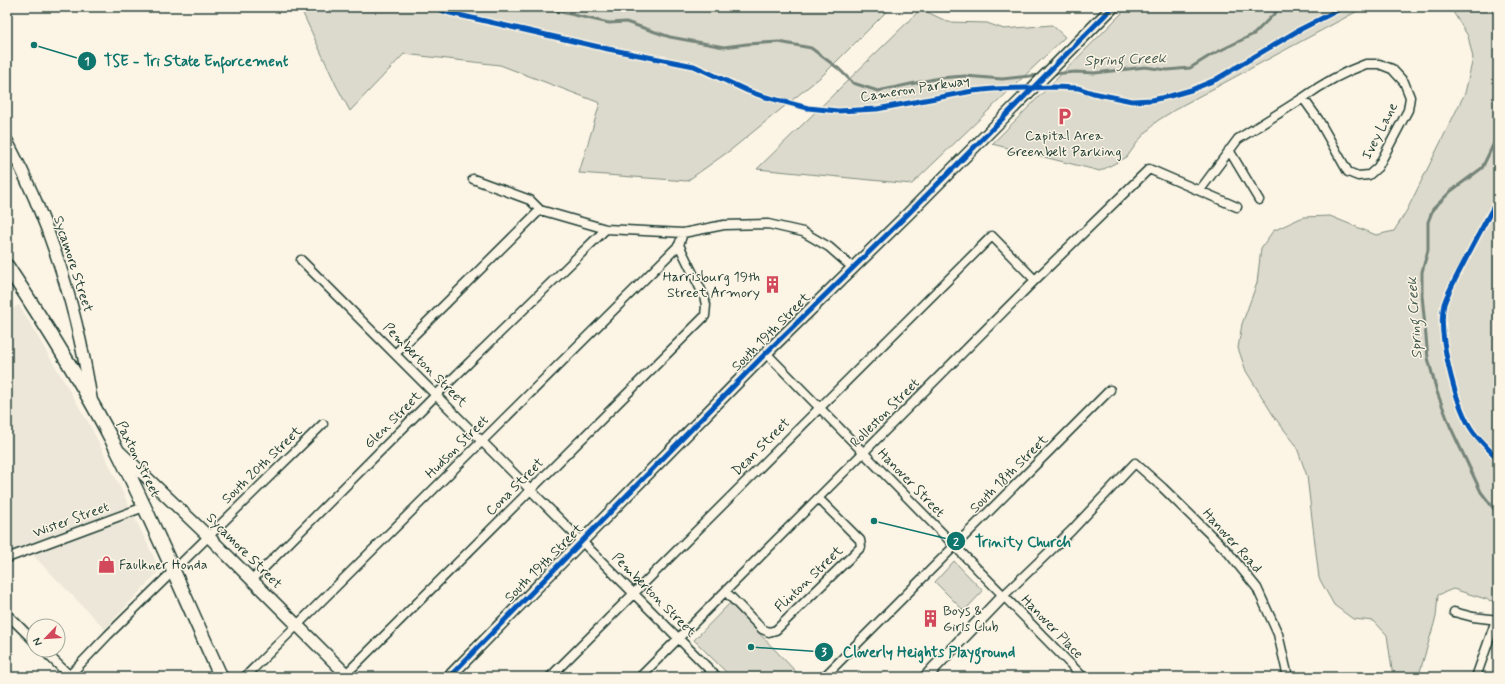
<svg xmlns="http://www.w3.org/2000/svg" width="1505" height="684" viewBox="0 0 1505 684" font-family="Mynerve,sans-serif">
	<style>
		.built { fill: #ece7d8 }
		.green { fill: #dcdacc; stroke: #7e8c80 }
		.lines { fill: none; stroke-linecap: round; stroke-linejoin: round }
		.stream { stroke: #758479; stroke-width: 3 }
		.street-casing { stroke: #1f3d34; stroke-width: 11 }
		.secondary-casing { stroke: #1f3d34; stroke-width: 14 }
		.primary-casing { stroke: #1f3d34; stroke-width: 16 }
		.street { stroke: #fcf5e5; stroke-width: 8 }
		.secondary { stroke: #fcf5e5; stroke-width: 11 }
		.primary { stroke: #fcf5e5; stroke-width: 13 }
		.cycleway-casing { stroke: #fcf5e5; stroke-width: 8 }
		.cycleway { stroke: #0057b8; stroke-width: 5 }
		.labels { text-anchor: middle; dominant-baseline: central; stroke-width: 3; stroke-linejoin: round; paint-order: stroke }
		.street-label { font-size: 14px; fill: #1f3d34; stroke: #fcf5e5 }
		.poi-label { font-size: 14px; fill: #1f3d34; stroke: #fcf5e5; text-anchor: start }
		.water-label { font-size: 15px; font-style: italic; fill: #435a51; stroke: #fcf5e5 }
		.leader { fill: none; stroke: #0f766e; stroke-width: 1.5 }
		.callout-dot { fill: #0f766e; stroke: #fcf5e5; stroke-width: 1.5 }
		.mark-label { font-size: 12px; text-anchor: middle; font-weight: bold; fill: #fff }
		.callout-label { font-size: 15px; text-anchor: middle; font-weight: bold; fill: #0f766e; stroke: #fcf5e5; stroke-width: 3; stroke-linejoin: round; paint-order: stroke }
	</style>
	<rect width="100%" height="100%" fill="#fcf5e5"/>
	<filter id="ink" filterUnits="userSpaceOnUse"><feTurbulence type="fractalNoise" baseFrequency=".025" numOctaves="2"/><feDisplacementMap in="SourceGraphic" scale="8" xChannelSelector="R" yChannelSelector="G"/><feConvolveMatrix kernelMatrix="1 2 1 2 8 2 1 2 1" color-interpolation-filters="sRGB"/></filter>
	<g filter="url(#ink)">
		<path class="built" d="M 19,305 L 91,427 L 160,570 L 105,629 L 24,546 L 7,553 L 7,312 Z"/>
		<path class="green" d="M 300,7 L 891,7 L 823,75 L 732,149 L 687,181 L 579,173 L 600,103 L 500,65 L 404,54 L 350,111 L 336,85 Z
			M 1128,7 L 1365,7 L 1181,106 L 1157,121 L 1139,140 L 1127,157 L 1100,171 L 992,144 Z
			M 1450,7 L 1498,7 L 1498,600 L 1492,601 L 1453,589 L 1438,595 L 1436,617 L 1419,675 L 1417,677 L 1393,677 L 1387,635 L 1374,621 L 1353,619 L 1334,605 L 1319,578 L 1307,476 L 1296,445 L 1275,418 L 1246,371 L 1238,348 L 1242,324 L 1257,283 L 1261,248 L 1273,231 L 1303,217 L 1330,216 L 1376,235 L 1394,231 L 1407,210 L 1465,93 L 1473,58 L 1468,36 Z
			M 921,9 L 948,22 L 987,23 L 1004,29 L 1052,25 L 1065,37 L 912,184 L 757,169 Z
			M 954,561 L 983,591 L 964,611 L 935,582 Z
			M 730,603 L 801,677 L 731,677 L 694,640 Z"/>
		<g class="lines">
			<path class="stream" d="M 539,7 L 609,23 L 626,22 L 670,37 L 724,47 L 747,44 L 779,42 L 811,48 L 839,69 L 853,83 L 878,91 L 939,78 L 965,76 L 1002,79 L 1040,75
				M 1051,74 L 1076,72 L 1095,73 L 1145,67 L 1167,70 L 1190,68 L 1211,55 L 1254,34 L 1281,7
				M 1498,135 L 1482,168 L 1451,191 L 1433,209 L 1428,222 L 1428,250 L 1422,272 L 1422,295 L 1428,358 L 1437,392 L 1450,426 L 1481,492 L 1494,509 L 1498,510"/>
			<defs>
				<path id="street" d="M 1366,64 L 1379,64 L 1392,69 L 1404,82 L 1410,97 L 1408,110 L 1378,167 L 1369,175 L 1358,176 L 1348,172 L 1318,119 L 1303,98 C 1322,84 1344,72 1366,64 Z
					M 1229,150 L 1259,200
					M 473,179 L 530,200 L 540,210 L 606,229 L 683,233 L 724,225 L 768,224 L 803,232 L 829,247 L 853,268
					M 1200,190 L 1238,139 L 1303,98
					M 301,260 L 717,677
					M 766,353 L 1083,677
					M 395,354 L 540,210
					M 7,558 L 144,507
					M 252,580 L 436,395 L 606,229
					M 726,592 L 762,629 L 769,632 L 776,630 L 861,547 L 860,540 L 818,498
					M 1003,596 L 1071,531 L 1135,463 L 1163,488 L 1227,551 L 1257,588 L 1278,634 L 1288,677
					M 1454,612 L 1473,617 L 1498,620
					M 7,614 L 34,641
					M 43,650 L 71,677
					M 68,677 L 108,635 L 323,424
					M 245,677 L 679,245 L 683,233
					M 343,677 L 705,316 L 706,305 L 704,296 L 679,245
					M 550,677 L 992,236 L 1035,280
					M 640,677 L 1035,280 L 1149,169 L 1237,207
					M 824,677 L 1110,390
					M 1476,677 L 1496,620"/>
				<path id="secondary" d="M 7,141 C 50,221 77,309 91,398
					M 120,452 L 208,536 L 349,677
					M 449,677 L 766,353 L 909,213 L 1113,7
					M 926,677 L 935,667 L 1003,596"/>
				<path id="primary" d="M 7,266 C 46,325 84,385 116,448 C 154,523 186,601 221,677"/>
			</defs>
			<use href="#street" class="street-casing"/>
			<use href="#secondary" class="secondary-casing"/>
			<use href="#primary" class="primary-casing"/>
			<use href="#street" class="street"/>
			<use href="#secondary" class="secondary"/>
			<use href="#primary" class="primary"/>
			<defs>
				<path id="cycleway" d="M 431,7 L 450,13 L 608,49 L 694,66 L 748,91 L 762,96 L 808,108 L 838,111 L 877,109 L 973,91 L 993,89 L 1054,87 L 1078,88 L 1093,93 L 1132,101 L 1152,100 L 1170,96 L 1191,90 L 1215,80 L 1299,30 L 1344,7
					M 1498,199 C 1485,222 1473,245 1461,268 C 1455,280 1448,292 1444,304 C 1437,333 1455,402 1470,427 C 1477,439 1489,449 1498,459
					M 449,677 L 766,353 L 909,213 L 1113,7"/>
			</defs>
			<use href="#cycleway" class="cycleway-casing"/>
			<use href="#cycleway" class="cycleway"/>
		</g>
	</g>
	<defs>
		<symbol id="parking-bare" viewBox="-9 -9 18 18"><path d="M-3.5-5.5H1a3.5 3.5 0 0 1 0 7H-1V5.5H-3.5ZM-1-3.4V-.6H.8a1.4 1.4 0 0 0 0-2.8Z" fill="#d1495b" stroke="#fcf5e5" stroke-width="2.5" paint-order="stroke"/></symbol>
		<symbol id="building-bare" viewBox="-9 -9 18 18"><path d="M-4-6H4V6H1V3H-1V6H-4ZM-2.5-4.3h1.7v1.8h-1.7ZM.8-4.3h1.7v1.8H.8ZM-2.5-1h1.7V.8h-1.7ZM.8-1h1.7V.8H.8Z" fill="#d1495b" stroke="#fcf5e5" stroke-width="2.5" paint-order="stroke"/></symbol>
		<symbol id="shop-bare" viewBox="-9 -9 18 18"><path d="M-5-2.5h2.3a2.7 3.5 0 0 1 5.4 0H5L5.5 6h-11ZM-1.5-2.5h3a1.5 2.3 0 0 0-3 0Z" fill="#d1495b" stroke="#fcf5e5" stroke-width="2.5" paint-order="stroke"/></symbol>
	</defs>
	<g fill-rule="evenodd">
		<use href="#parking-bare" x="1052" y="104" width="25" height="25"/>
		<use href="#building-bare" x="760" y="272" width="25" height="25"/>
		<use href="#shop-bare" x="94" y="552" width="25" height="25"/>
		<use href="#building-bare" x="918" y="606" width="25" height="25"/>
	</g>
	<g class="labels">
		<g class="street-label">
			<text transform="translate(915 89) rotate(-9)">Cameron Parkway</text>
			<text transform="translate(1380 131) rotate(-63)">Ivey Lane</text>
			<text transform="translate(73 264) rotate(72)">Sycamore Street</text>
			<text transform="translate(771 332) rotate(-45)">South 19th Street</text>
			<text transform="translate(425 365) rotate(45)">Pemberton Street</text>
			<text transform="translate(885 413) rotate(-45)">Rolleston Street</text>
			<text transform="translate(393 420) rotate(-45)">Glen Street</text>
			<text transform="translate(457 447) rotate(-45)">Hudson Street</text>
			<text transform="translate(761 447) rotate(-45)">Dean Street</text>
			<text transform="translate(138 459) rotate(64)">Paxton Street</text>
			<text transform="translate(262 465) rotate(-44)">South 20th Street</text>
			<text transform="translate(1009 474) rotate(-45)">South 18th Street</text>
			<text transform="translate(911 483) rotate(46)">Hanover Street</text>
			<text transform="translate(515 487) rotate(-45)">Cona Street</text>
			<text transform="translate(71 520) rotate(-20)">Wister Street</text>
			<text transform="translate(1232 541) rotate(48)">Hanover Road</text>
			<text transform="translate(244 551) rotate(45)">Sycamore Street</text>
			<text transform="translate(544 563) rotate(-45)">South 19th Street</text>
			<text transform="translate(809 579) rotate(-44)">Flinton Street</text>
			<text transform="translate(654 595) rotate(45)">Pemberton Street</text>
			<text transform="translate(1052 627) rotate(46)">Hanover Place</text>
		</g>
		<g class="poi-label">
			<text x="1064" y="136" text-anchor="middle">Capital Area<tspan x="1064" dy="16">Greenbelt Parking</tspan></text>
			<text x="760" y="277" text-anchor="end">Harrisburg 19th<tspan x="760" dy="16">Street Armory</tspan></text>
			<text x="119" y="565">Faulkner Honda</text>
			<text x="943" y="611">Boys &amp;<tspan x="943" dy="16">Girls Club</tspan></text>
		</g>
		<g class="water-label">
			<text transform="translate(1125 60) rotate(-2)">Spring Creek</text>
			<text transform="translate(1415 318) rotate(-94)">Spring Creek</text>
		</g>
	</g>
	<path class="leader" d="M34 45L87 61M874 521L956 541M751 647L824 652"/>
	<g class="callout-dot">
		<circle cx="34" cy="45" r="4"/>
		<circle cx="874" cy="521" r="4"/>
		<circle cx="751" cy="647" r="4"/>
		<circle cx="87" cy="61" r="10"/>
		<circle cx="956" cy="541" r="10"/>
		<circle cx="824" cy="652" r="10"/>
	</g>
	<g class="mark-label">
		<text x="87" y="65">1</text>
		<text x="956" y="546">2</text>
		<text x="824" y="656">3</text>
	</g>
	<g class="callout-label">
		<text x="196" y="66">TSE - Tri State Enforcement</text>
		<text x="1023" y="547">Trinity Church</text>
		<text x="929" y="657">Cloverly Heights Playground</text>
	</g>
	<rect width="1505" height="684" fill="none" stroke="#fcf5e5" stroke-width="24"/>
	<rect x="12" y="12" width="1481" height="660" fill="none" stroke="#1f3d34" stroke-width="1.5" filter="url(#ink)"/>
	<g transform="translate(46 638) rotate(245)"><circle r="19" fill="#fcf5e5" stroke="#a4ab9e"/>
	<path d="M0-3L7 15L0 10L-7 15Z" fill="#d1495b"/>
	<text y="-6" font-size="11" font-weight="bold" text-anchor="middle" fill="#1f3d34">N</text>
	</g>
</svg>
